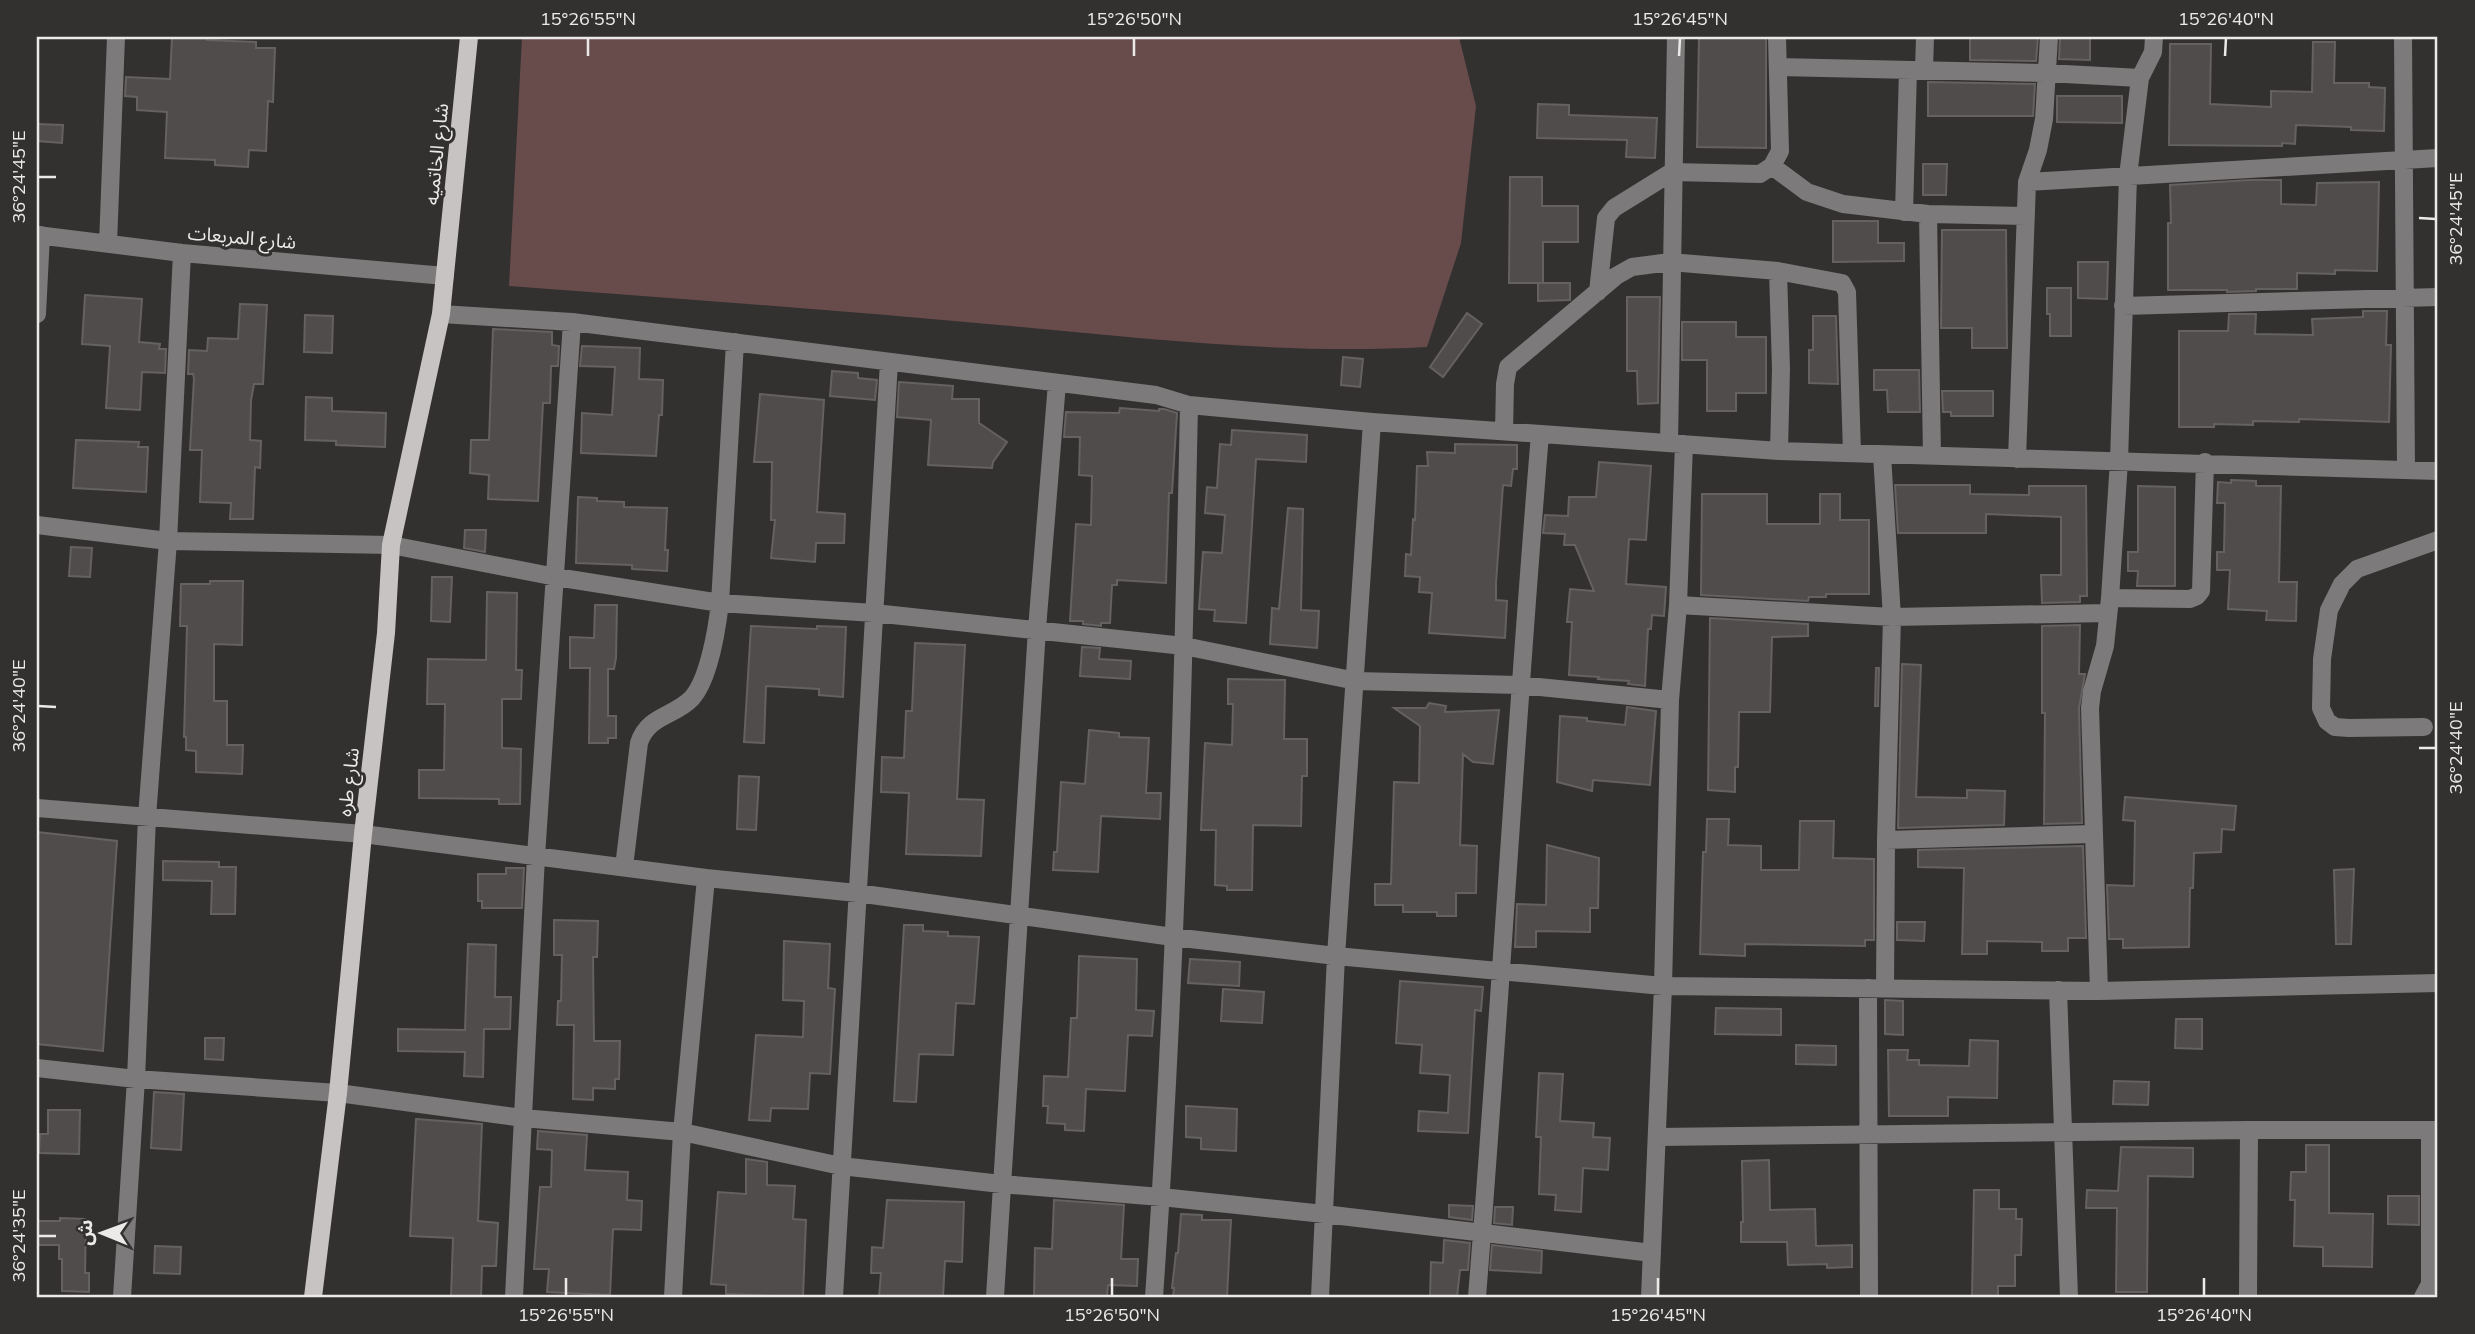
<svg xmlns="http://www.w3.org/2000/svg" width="2475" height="1334" viewBox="0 0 2475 1334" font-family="Mulish,'Noto Sans Arabic',sans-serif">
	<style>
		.green { fill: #684c4b }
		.building { fill: #504c4c; stroke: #656161; stroke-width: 2 }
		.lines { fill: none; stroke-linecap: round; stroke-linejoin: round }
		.minor { stroke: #7c7a7a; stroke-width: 18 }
		.major { stroke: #c7c3c3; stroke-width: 18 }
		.ticks { fill: none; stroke: #eceae9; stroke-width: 2.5 }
		.labels { text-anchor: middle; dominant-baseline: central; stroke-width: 6; stroke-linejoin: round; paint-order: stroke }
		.street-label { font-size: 19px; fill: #eceae9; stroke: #333030 }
		.neatline { fill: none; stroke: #eceae9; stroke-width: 2.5 }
		.ticks-label { font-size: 18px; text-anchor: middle; fill: #eceae9 }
	</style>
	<rect width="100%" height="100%" fill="#333030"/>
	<path class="green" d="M 522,37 L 1459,37 L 1476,106 L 1461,243 L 1427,347 C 1284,355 1141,338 999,325 C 836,310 672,298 509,286 Z"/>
	<path class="building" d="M 172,37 L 207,37 L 207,40 L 256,42 L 256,48 L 275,48 L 273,102 L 268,101 L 266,151 L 249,150 L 248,167 L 215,165 L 215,160 L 165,158 L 167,112 L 137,110 L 137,97 L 125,96 L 126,77 L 170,79 Z
		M 1699,37 L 1766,37 L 1766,148 L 1697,147 Z
		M 1970,37 L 2038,37 L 2036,61 L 1970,60 Z
		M 2060,37 L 2090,37 L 2090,60 L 2059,59 Z
		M 2313,42 L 2335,42 L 2334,83 L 2369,83 L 2369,87 L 2385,88 L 2384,131 L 2351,130 L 2351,127 L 2296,125 L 2295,144 L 2282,143 L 2282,146 L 2169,145 L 2170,44 L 2211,44 L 2210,104 L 2271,107 L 2271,91 L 2312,92 Z
		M 1928,82 L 2035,84 L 2033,116 L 1928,116 Z
		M 2057,96 L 2122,96 L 2122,123 L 2057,122 Z
		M 1538,104 L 1569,105 L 1569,115 L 1657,118 L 1655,158 L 1626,157 L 1627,140 L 1537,138 Z
		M 37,124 L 63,125 L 62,143 L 37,141 Z
		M 1923,164 L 1947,164 L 1946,195 L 1923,195 Z
		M 1510,177 L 1542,177 L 1542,206 L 1578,206 L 1578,242 L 1543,242 L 1543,283 L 1509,283 Z
		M 2250,180 L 2281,180 L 2281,204 L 2316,205 L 2317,183 L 2379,182 L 2377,271 L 2335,270 L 2335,274 L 2297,273 L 2297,289 L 2256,289 L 2256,291 L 2227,292 L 2227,290 L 2168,290 L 2168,223 L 2171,223 L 2170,185 Z
		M 1833,221 L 1878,221 L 1878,243 L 1904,243 L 1904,261 L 1833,262 Z
		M 1942,230 L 2006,230 L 2007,348 L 1972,348 L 1972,328 L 1941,328 Z
		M 2078,262 L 2108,262 L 2107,299 L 2078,298 Z
		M 1538,283 L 1570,283 L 1570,300 L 1538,301 Z
		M 2047,288 L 2071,288 L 2071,336 L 2050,336 L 2050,314 L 2047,314 Z
		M 85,295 L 142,299 L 139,342 L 160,344 L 159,349 L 166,349 L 165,373 L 142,372 L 140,410 L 106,408 L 110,346 L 82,344 Z
		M 1627,297 L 1660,297 L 1658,403 L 1638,404 L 1637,371 L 1627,371 Z
		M 240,304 L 267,305 L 263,384 L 254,384 L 251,400 L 250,440 L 261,441 L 260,468 L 255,467 L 253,519 L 230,519 L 231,503 L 200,502 L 202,450 L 190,450 L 194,378 L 193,374 L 188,374 L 189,350 L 207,351 L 208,338 L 238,339 Z
		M 2363,311 L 2387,311 L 2386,345 L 2391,345 L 2389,422 L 2299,419 L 2299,422 L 2253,421 L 2253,425 L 2214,424 L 2214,427 L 2179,427 L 2179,331 L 2228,331 L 2229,314 L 2256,314 L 2255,334 L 2313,335 L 2312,319 L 2363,317 Z
		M 1467,313 L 1482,324 L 1443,377 L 1430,367 Z
		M 305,315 L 333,316 L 332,353 L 304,352 Z
		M 1813,316 L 1836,316 L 1838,384 L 1809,383 L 1809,350 L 1813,350 Z
		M 1682,322 L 1736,322 L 1736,337 L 1766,337 L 1766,393 L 1736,393 L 1736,411 L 1707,411 L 1707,360 L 1682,360 Z
		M 493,329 L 552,332 L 552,345 L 559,346 L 558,366 L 551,366 L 550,403 L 543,403 L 538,501 L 488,499 L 489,475 L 470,473 L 471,440 L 489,440 Z
		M 582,346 L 640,348 L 639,379 L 663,380 L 662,415 L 659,415 L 656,456 L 581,453 L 582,413 L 612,415 L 615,367 L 580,366 Z
		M 1343,357 L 1363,359 L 1360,387 L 1341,385 Z
		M 1874,370 L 1919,370 L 1920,412 L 1888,412 L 1887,390 L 1874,390 Z
		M 832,371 L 858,373 L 858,378 L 877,380 L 875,400 L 830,396 Z
		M 899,382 L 953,386 L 952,399 L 979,399 L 979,423 L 1007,442 L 993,462 L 992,468 L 928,465 L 931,420 L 897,417 Z
		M 1942,391 L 1993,391 L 1993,416 L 1951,416 L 1951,412 L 1943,412 Z
		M 760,394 L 824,400 L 817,512 L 845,514 L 844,543 L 816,543 L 815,562 L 771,558 L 775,520 L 771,520 L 772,462 L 754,462 Z
		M 306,397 L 332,398 L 332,411 L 386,413 L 385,447 L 336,445 L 336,441 L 305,440 Z
		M 1120,408 L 1159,411 L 1159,409 L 1164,409 L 1177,413 L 1172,493 L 1169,493 L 1166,583 L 1117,580 L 1117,585 L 1112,585 L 1110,623 L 1101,623 L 1101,626 L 1083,624 L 1083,621 L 1070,621 L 1076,524 L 1091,525 L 1092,476 L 1079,475 L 1080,437 L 1064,437 L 1066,412 L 1119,413 Z
		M 1232,430 L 1307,435 L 1306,462 L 1256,459 L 1246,623 L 1214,621 L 1215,610 L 1199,609 L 1203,552 L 1222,553 L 1225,515 L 1205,513 L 1207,487 L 1217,488 L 1220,444 L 1231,445 Z
		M 76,440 L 139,442 L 138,447 L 148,447 L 146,492 L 73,488 Z
		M 1455,444 L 1517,445 L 1517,469 L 1513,469 L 1511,486 L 1503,485 L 1496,583 L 1496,600 L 1507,601 L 1505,638 L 1429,633 L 1432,593 L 1419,592 L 1420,577 L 1405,576 L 1406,554 L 1411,555 L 1413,519 L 1415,520 L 1417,466 L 1428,466 L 1427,452 L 1455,453 Z
		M 1599,462 L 1651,466 L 1646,540 L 1629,539 L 1626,584 L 1666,587 L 1664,616 L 1652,615 L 1651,629 L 1648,629 L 1645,686 L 1628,684 L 1629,681 L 1598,679 L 1599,677 L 1569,675 L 1572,622 L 1567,622 L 1570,589 L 1594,591 L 1575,545 L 1564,545 L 1565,534 L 1543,533 L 1545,515 L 1568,516 L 1569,497 L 1596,497 Z
		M 2231,480 L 2256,481 L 2256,486 L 2281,486 L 2279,582 L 2297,582 L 2296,621 L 2266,620 L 2267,611 L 2228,609 L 2230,570 L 2217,570 L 2217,552 L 2224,552 L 2225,503 L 2217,503 L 2218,482 L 2231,483 Z
		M 1895,485 L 1970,485 L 1970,494 L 2029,495 L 2029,486 L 2086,486 L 2087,596 L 2080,596 L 2080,602 L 2042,603 L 2041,575 L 2061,575 L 2061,517 L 1986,514 L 1986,533 L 1898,533 Z
		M 2138,486 L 2175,487 L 2175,586 L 2137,586 L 2138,571 L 2128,571 L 2128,552 L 2138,552 Z
		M 1702,494 L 1767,494 L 1767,524 L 1820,524 L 1820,494 L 1840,494 L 1840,520 L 1869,520 L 1869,594 L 1826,594 L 1826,597 L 1809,597 L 1808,601 L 1701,595 Z
		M 578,497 L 597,498 L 597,501 L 624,502 L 624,507 L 667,508 L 665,550 L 668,550 L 667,571 L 632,569 L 632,565 L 576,563 Z
		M 1288,508 L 1303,509 L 1301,610 L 1319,611 L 1317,648 L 1270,644 L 1272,608 L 1279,609 Z
		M 465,530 L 486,530 L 485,552 L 464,548 Z
		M 71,547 L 92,548 L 90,577 L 69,576 Z
		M 432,577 L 452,577 L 450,622 L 431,621 Z
		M 210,581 L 243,581 L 242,645 L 214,644 L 214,701 L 227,701 L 227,745 L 243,745 L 242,774 L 196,772 L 196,751 L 186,750 L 186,737 L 184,737 L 187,626 L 180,626 L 181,584 L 210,584 Z
		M 487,592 L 517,593 L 516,670 L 522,670 L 521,699 L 502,699 L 502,748 L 521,749 L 520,804 L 499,804 L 499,799 L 419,798 L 419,770 L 444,770 L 445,704 L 427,704 L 428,659 L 486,660 Z
		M 595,605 L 617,605 L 616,658 L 614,669 L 608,669 L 608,716 L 616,716 L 616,738 L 608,738 L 608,743 L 589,743 L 590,668 L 570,668 L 570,637 L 594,638 Z
		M 1710,618 L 1808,624 L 1808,636 L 1772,637 L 1770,712 L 1739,712 L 1738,767 L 1735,767 L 1735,792 L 1708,790 Z
		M 2080,625 L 2079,674 L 2085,674 L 2079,708 L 2082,823 L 2044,824 L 2045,713 L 2042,713 L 2042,626 Z
		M 751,626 L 817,629 L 817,626 L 846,627 L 843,697 L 819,695 L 819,689 L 766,686 L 764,743 L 744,742 Z
		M 915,643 L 965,645 L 957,799 L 984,800 L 981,856 L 906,854 L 909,793 L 881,792 L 882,757 L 904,758 L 906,711 L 912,711 Z
		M 1082,647 L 1100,648 L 1099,659 L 1131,661 L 1130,679 L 1080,676 Z
		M 1902,664 L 1921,665 L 1916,797 L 1967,798 L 1967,790 L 2005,791 L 2004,825 L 1898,828 Z
		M 1876,668 L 1879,668 L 1878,706 L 1875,706 Z
		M 1228,679 L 1285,680 L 1284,739 L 1307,739 L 1307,776 L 1302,776 L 1301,826 L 1253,825 L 1252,890 L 1227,890 L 1227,886 L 1215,885 L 1216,830 L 1201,830 L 1205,743 L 1232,745 L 1233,704 L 1228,704 Z
		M 1429,703 L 1446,706 L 1445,712 L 1499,710 L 1493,764 L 1473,762 L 1463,754 L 1460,845 L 1477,846 L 1476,893 L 1456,893 L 1456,916 L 1437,916 L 1437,912 L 1403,912 L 1403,905 L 1375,905 L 1375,884 L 1391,884 L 1394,782 L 1419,783 L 1420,726 L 1394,708 L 1426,708 Z
		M 1627,707 L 1656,711 L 1650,785 L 1593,780 L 1592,791 L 1557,782 L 1560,716 L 1587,718 L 1587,721 L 1625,725 Z
		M 1089,730 L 1119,733 L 1119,737 L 1149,738 L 1146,793 L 1161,793 L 1160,819 L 1101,816 L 1098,872 L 1053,870 L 1054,852 L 1057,852 L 1061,782 L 1085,784 Z
		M 739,776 L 759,777 L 756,830 L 737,829 Z
		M 2125,797 L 2236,806 L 2234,830 L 2222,829 L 2221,852 L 2194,853 L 2193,888 L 2190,888 L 2189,947 L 2123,948 L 2123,939 L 2109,939 L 2107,885 L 2134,886 L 2135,821 L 2123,820 Z
		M 1707,819 L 1729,819 L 1728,845 L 1761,846 L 1761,870 L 1799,870 L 1800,821 L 1834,821 L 1833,858 L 1874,859 L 1874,940 L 1865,940 L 1865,946 L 1745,944 L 1745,956 L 1700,954 L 1703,852 L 1706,852 Z
		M 37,832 L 117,841 L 103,1051 L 37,1044 Z
		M 1547,845 L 1599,858 L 1598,908 L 1590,908 L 1590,932 L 1536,931 L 1536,947 L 1515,947 L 1517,904 L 1546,905 Z
		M 2083,846 L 2086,938 L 2068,938 L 2068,951 L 2042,951 L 2042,942 L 1987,941 L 1987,954 L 1962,954 L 1964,868 L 1918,867 L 1918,850 Z
		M 163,861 L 219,862 L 219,867 L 236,867 L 235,914 L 211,914 L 212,881 L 163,880 Z
		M 506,868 L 524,868 L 522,908 L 482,908 L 482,901 L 478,901 L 478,874 L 506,874 Z
		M 2354,869 L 2351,944 L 2336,944 L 2334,870 Z
		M 554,920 L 598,921 L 597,957 L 593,957 L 594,1041 L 620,1041 L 619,1079 L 615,1079 L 615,1089 L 593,1088 L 593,1100 L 573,1099 L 574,1025 L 557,1025 L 558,1001 L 561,1001 L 562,955 L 554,955 Z
		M 1897,922 L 1925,922 L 1924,941 L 1897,940 Z
		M 904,925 L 923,925 L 923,931 L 948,932 L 948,936 L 979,937 L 974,1004 L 956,1003 L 953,1055 L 919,1054 L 916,1102 L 894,1101 Z
		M 784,941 L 830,944 L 828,988 L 835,989 L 830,1074 L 810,1073 L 808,1109 L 771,1108 L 770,1121 L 749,1120 L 756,1035 L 803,1037 L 804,1001 L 783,1000 Z
		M 468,944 L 496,945 L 495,997 L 511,997 L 510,1029 L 484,1029 L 483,1077 L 464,1076 L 465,1052 L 398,1051 L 398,1029 L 465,1030 Z
		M 1079,956 L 1137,959 L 1136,1010 L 1154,1011 L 1152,1036 L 1128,1035 L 1125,1091 L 1086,1089 L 1084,1131 L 1065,1130 L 1065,1124 L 1047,1123 L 1048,1106 L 1043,1106 L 1044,1076 L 1068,1077 L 1071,1018 L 1077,1018 Z
		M 1190,959 L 1240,962 L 1239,986 L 1188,983 Z
		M 1400,981 L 1483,987 L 1481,1011 L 1475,1010 L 1468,1133 L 1418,1131 L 1419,1111 L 1448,1113 L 1450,1075 L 1420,1073 L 1422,1045 L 1396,1043 Z
		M 1223,989 L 1264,992 L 1262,1023 L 1221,1021 Z
		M 1885,1000 L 1903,1001 L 1903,1035 L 1885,1034 Z
		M 1716,1008 L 1781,1009 L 1781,1035 L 1715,1034 Z
		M 2176,1019 L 2202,1019 L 2202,1049 L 2175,1048 Z
		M 205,1038 L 224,1038 L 223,1060 L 205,1059 Z
		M 1970,1040 L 1998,1041 L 1997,1098 L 1948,1097 L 1948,1116 L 1889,1116 L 1888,1050 L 1908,1050 L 1907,1060 L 1919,1060 L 1919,1065 L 1969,1066 Z
		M 1796,1045 L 1836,1046 L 1836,1065 L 1796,1064 Z
		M 1539,1073 L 1563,1074 L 1560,1121 L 1594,1123 L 1593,1137 L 1610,1138 L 1608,1170 L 1583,1168 L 1581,1212 L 1555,1210 L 1556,1195 L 1539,1194 L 1541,1137 L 1536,1137 Z
		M 2114,1081 L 2149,1082 L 2148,1105 L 2113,1104 Z
		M 154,1092 L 184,1094 L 181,1150 L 151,1148 Z
		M 1186,1106 L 1237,1109 L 1236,1151 L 1201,1149 L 1201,1138 L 1186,1137 Z
		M 48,1110 L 80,1110 L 79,1154 L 39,1153 L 40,1134 L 48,1134 Z
		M 416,1119 L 482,1124 L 478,1221 L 498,1223 L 496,1266 L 482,1266 L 481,1297 L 451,1297 L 453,1238 L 410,1236 Z
		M 538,1131 L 587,1135 L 585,1170 L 628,1172 L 627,1200 L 642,1201 L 641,1230 L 613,1229 L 610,1295 L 547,1292 L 549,1269 L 534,1269 L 540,1187 L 551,1187 L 552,1150 L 537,1149 Z
		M 2306,1145 L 2329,1145 L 2329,1213 L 2373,1214 L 2372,1267 L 2323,1266 L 2323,1247 L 2294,1246 L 2295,1200 L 2290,1200 L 2291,1172 L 2306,1172 Z
		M 2121,1147 L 2193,1148 L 2193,1177 L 2148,1176 L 2147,1292 L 2116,1292 L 2117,1208 L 2086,1208 L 2087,1190 L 2118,1191 Z
		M 746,1159 L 767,1162 L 767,1185 L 795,1186 L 793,1219 L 806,1220 L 803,1297 L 726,1294 L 726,1285 L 711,1284 L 718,1192 L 746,1194 Z
		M 1769,1160 L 1770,1210 L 1815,1209 L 1816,1246 L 1852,1245 L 1852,1267 L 1827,1268 L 1827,1264 L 1788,1265 L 1787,1242 L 1741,1242 L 1741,1222 L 1743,1222 L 1742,1161 Z
		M 1974,1190 L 1999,1190 L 1999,1209 L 2016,1209 L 2016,1219 L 2022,1219 L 2021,1255 L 2015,1255 L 2015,1286 L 1998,1286 L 1998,1297 L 1972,1297 Z
		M 2388,1196 L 2419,1196 L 2419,1225 L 2388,1224 Z
		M 887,1200 L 964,1202 L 962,1262 L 945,1261 L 943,1297 L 879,1297 L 881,1273 L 871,1273 L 872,1247 L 883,1248 Z
		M 1054,1200 L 1124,1205 L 1121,1259 L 1138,1259 L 1137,1286 L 1108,1285 L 1107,1297 L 1034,1297 L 1035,1248 L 1052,1249 Z
		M 1449,1205 L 1473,1206 L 1472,1220 L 1449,1217 Z
		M 1495,1207 L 1513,1207 L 1512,1225 L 1494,1223 Z
		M 1181,1214 L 1202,1215 L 1202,1220 L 1231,1220 L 1227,1297 L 1173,1297 L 1174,1288 L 1172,1288 L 1176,1253 L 1178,1253 Z
		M 60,1218 L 86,1219 L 85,1273 L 89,1273 L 89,1292 L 62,1291 L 62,1259 L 59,1259 L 59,1245 L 37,1245 L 37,1221 L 60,1221 Z
		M 1444,1240 L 1470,1243 L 1468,1270 L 1460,1270 L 1457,1297 L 1430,1297 L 1431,1262 L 1443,1263 Z
		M 1492,1245 L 1542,1251 L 1541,1273 L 1490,1270 Z
		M 155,1246 L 181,1247 L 180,1274 L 154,1273 Z"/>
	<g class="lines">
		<path class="minor" d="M 2403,37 L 2406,469
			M 1778,67 L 2046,73 L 2140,78
			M 1924,70 L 1925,37
			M 1772,166 L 1807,192 L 1843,204 L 1928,214 L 2026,216
			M 2027,182 L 2438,158
			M 1904,212 L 1908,70
			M 1928,214 L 1932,456
			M 37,235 L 182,253 L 445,276
			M 108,244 L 116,37
			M 1778,271 L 1781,369 L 1779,451
			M 1598,292 L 1606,218 L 1614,208 L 1672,172 L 1760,174 L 1772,166 L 1780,151 L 1777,37
			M 2123,306 L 2438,297
			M 37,314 L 41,235
			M 441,314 L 572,322 L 1156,395 L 1189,405 L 1372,422 L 1779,451 L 2438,471
			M 1504,431 L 1505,384 L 1508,367 L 1616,276 L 1632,267 L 1670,262 L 1778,271 L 1842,283 L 1847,292 L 1852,453
			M 1669,443 L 1676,37
			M 1882,455 L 1892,617 L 1886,840 L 1885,988
			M 2017,459 L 2027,182 L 2038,150 L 2044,119 L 2049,37
			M 37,525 L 168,541 L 391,545 L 556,577 L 720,603 L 874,613 L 1184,646 L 1356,681 L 1519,685 L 1670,700
			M 2110,598 L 2190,599 L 2197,596 L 2201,591 L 2205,462
			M 1678,605 L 1892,617 L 2108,613
			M 2424,727 L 2349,728 L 2335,727 L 2327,721 L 2321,708 L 2322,659 L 2329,610 L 2342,584 L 2357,569 L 2438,540
			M 37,808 L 363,834 L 706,878 L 857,893 L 1173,937 L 1336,956 L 1663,986 L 2099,991 L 2438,983
			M 1886,840 L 2093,834
			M 624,867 L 639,743 C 648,715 674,717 692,698 C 709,679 717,628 720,603 L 735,342
			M 1868,988 L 1869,1297
			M 2058,990 L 2069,1297
			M 2099,991 L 2090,708 L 2092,691 L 2105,646 L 2110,598 L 2119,461 L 2128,176 L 2140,78 L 2153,52 L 2154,37
			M 37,1068 L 136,1079 L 338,1093 L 523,1118 L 682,1132 L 841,1166 L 1001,1184 L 1161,1197 L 1324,1214 L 1652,1253
			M 1657,1137 L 2249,1130 L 2438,1130
			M 122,1297 L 136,1079 L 147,817 L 168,541 L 182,253
			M 514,1297 L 536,856 L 572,322
			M 673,1297 L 682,1132 L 706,878
			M 834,1297 L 889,362
			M 995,1297 L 1037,629 L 1057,383
			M 1154,1297 C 1175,1000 1183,702 1189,405
			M 1320,1297 L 1336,956 L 1372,422
			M 1477,1297 C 1500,1010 1516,722 1540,434
			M 1650,1297 L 1663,986 L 1670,700 L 1678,605 L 1684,444
			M 2248,1297 L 2249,1130
			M 2423,1297 L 2430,1284 L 2430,1130"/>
		<path class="major" d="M 313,1297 L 338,1093 L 363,834 L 386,633 L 391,545 L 441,314 L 469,37"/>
	</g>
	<path class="ticks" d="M 588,56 L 588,38M 1134,56 L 1134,38M 1679,56 L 1680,38M 2225,56 L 2226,38M 38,177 L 56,177M 2419,218 L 2436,219M 38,706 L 56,707M 2419,748 L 2436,748M 38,1236 L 56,1236M 566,1296 L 566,1278M 1112,1296 L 1112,1278M 1658,1296 L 1658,1278M 2204,1296 L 2204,1278"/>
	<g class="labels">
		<g class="street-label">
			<text transform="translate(436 154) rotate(-84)">شارع الخاتميه</text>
			<text transform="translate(242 237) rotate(5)">شارع المربعات</text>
			<text transform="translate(348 782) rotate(-83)">شارع طره</text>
		</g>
	</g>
	<rect width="2475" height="1334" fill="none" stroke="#333030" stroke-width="77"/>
	<g transform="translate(102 1233) rotate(271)" stroke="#333030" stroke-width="5" paint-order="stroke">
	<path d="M0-5L12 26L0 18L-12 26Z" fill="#eceae9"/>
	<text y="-10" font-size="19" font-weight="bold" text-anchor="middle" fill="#eceae9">ش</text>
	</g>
	<rect x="38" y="38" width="2398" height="1258" class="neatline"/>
	<g class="ticks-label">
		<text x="588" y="25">15°26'55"N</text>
		<text x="1134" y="25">15°26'50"N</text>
		<text x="1680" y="25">15°26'45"N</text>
		<text x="2226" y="25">15°26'40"N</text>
		<text transform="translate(19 177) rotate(-90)" y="6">36°24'45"E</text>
		<text transform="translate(2456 219) rotate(-90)" y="6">36°24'45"E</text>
		<text transform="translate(19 706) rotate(-90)" y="6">36°24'40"E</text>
		<text transform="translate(2456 748) rotate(-90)" y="6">36°24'40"E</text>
		<text transform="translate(19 1236) rotate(-90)" y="6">36°24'35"E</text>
		<text x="566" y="1321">15°26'55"N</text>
		<text x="1112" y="1321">15°26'50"N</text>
		<text x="1658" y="1321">15°26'45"N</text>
		<text x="2204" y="1321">15°26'40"N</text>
	</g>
</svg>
